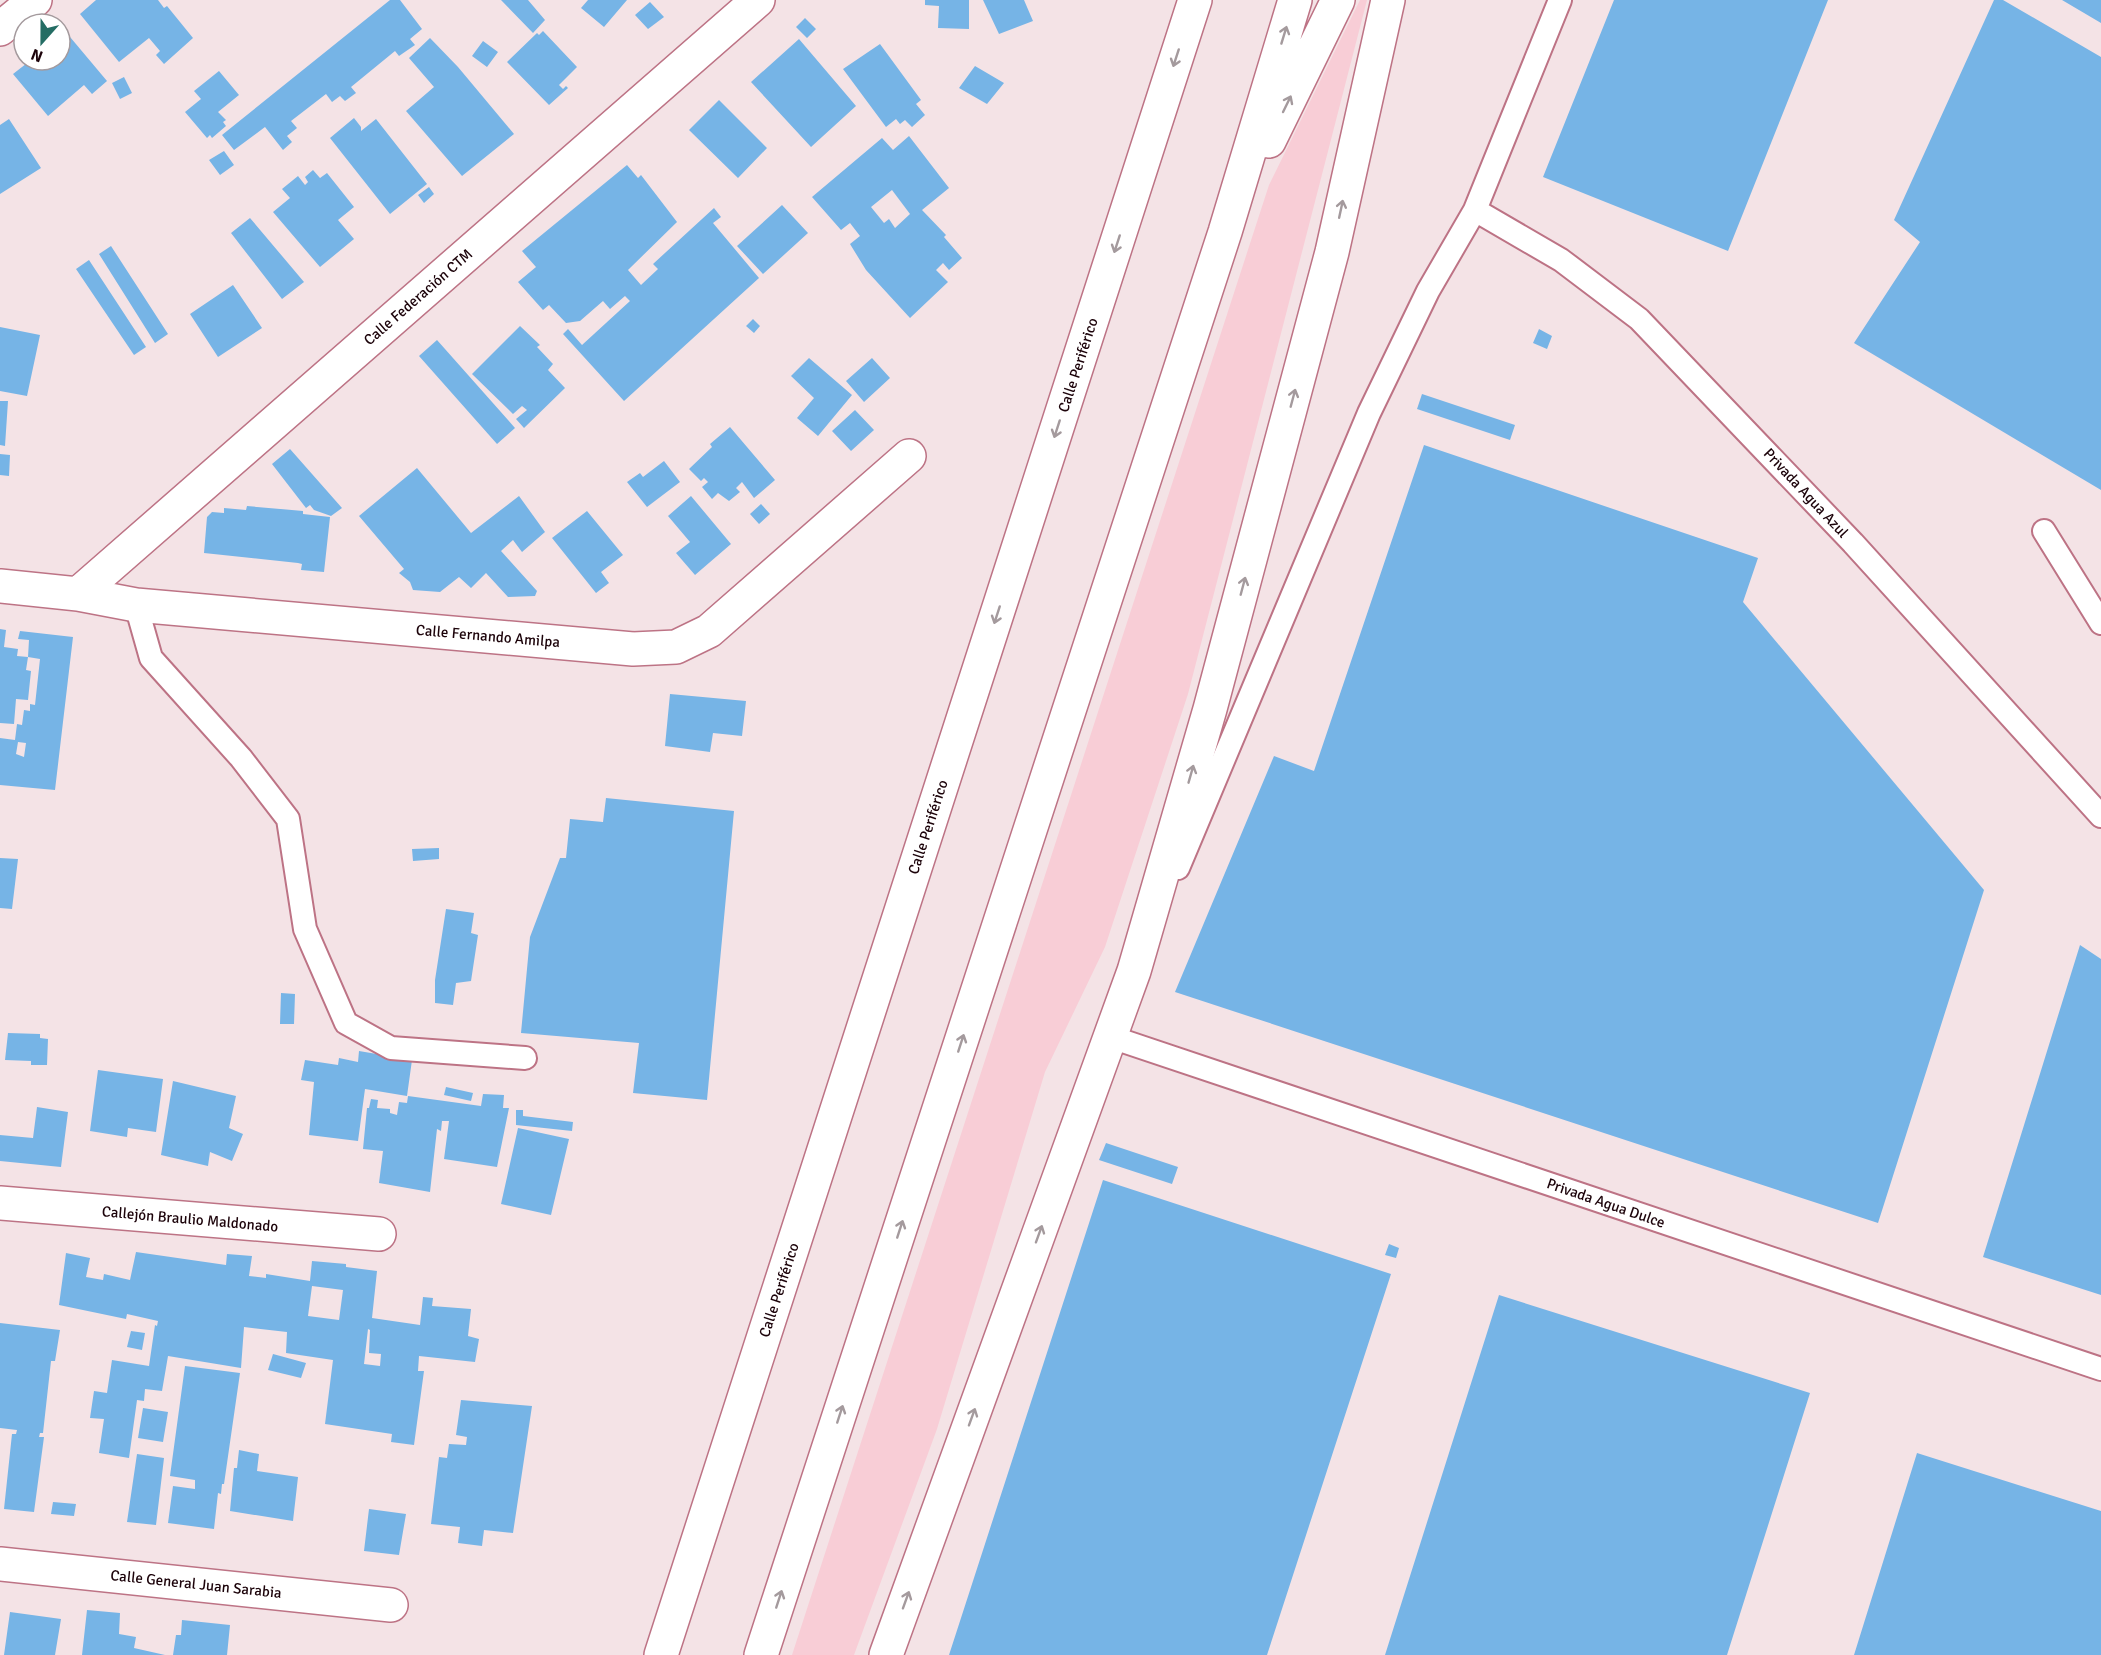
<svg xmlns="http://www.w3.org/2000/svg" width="2101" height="1655" viewBox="0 0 2101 1655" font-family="Signika,sans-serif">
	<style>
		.green { fill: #f8cdd6 }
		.building { fill: #76b4e6; fill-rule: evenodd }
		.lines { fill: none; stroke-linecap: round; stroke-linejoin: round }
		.lane-casing { stroke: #bd7385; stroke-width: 26 }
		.street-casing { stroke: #bd7385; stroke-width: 36 }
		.highway-casing { stroke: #bd7385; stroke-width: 36 }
		.lane { stroke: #fff; stroke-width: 22 }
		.street { stroke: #fff; stroke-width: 33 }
		.highway { stroke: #fff; stroke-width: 33 }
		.oneway { stroke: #a49a9d }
		.labels { text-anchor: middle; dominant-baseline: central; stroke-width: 4.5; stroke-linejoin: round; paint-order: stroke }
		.street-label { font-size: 15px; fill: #1c030a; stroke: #fff }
	</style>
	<rect width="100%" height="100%" fill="#f4e3e6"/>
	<path class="green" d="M 1360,0 L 1367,0 L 1188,694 L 1105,947 L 1045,1072 L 937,1429 L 854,1655 L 792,1655 L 1269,185 Z"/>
	<path class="building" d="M 96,0 L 158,0 L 164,8 L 167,6 L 193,38 L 164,64 L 156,55 L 160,51 L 149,38 L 119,62 L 80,14 Z
		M 390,0 L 400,0 L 422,29 L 410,39 L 415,45 L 399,56 L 395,51 L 351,87 L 356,93 L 345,101 L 340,96 L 332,102 L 326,94 L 291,121 L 297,128 L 287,136 L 292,142 L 283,150 L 265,127 L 234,150 L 222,135 Z
		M 501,0 L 528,0 L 545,20 L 533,33 Z
		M 588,0 L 627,0 L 604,27 L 581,8 Z
		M 925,0 L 969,0 L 969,29 L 938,28 L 939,6 L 925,5 Z
		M 983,0 L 1024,0 L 1033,21 L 999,34 Z
		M 1614,0 L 1828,0 L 1728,251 L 1543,177 Z
		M 1994,0 L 2003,0 L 2101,57 L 2101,490 L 1854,343 L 1920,242 L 1894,220 Z
		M 2062,0 L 2101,0 L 2101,23 Z
		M 650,2 L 664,17 L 648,29 L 635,15 Z
		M 805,18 L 816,29 L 807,38 L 796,27 Z
		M 65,31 L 107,81 L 92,94 L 84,85 L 48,116 L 13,74 L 31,60 L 60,60 L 60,34 Z
		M 543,31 L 577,67 L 559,85 L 563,89 L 566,86 L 568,88 L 549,105 L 507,62 L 537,33 L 539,35 Z
		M 430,38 L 458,67 L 514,134 L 462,176 L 406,111 L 434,87 L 409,58 Z
		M 799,39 L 856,106 L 811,147 L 751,82 Z
		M 483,41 L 498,52 L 487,67 L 472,56 Z
		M 880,44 L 921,100 L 916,104 L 925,115 L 912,127 L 905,120 L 900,124 L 896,119 L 886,127 L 843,69 Z
		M 975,66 L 1004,83 L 987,104 L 959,88 Z
		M 219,71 L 239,95 L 218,112 L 226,120 L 223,122 L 226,126 L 212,138 L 210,135 L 207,138 L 185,112 L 201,99 L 194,91 Z
		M 124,77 L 132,93 L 120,99 L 112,83 Z
		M 719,100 L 767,148 L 738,178 L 689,130 Z
		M 354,118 L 361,127 L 361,131 L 376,119 L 427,184 L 390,214 L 330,138 Z
		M 9,119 L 41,168 L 0,194 L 0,125 Z
		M 909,136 L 949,188 L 922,210 L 946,235 L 944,237 L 962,258 L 949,270 L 943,263 L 936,270 L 948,282 L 910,318 L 866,270 L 850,244 L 860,236 L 850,223 L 841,230 L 812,197 L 882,138 L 893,150 ZM 892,190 L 910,214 L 895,228 L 889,219 L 884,223 L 871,207 Z
		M 224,151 L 234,165 L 220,175 L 209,160 Z
		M 627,165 L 638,178 L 641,175 L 677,222 L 628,270 L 641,285 L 658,269 L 653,264 L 714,208 L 721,217 L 713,223 L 759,278 L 624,401 L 563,334 L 568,329 L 582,345 L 630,301 L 625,296 L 610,309 L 603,301 L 580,321 L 566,323 L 549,305 L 543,310 L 518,282 L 536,267 L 522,251 Z
		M 313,170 L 320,178 L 327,173 L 354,207 L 338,220 L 354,239 L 320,267 L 273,212 L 290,198 L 282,189 L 298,176 L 305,185 L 308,182 L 305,177 Z
		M 429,187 L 434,194 L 424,203 L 418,195 Z
		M 782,205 L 808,233 L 763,274 L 737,246 Z
		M 250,218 L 304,282 L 282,299 L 231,233 Z
		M 111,246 L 168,334 L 155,343 L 99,254 Z
		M 89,260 L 146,347 L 134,355 L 76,269 Z
		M 233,285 L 262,328 L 218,357 L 190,314 Z
		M 753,319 L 760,326 L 754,333 L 746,326 Z
		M 520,326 L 540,345 L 537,347 L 553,364 L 548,370 L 565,388 L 524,428 L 516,419 L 527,410 L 522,406 L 513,414 L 472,374 Z
		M 0,327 L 40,335 L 27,396 L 0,391 Z
		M 1539,329 L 1552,336 L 1547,349 L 1533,343 Z
		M 437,340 L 515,428 L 497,444 L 419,356 Z
		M 809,358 L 852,395 L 818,436 L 797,418 L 814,398 L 791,376 Z
		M 872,358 L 890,378 L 864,402 L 846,381 Z
		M 1422,394 L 1515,425 L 1510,440 L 1417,409 Z
		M 0,401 L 8,401 L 5,446 L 0,445 Z
		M 855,410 L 874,430 L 851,451 L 832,431 Z
		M 730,427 L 775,480 L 754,498 L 742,482 L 736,488 L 740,492 L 729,501 L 718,493 L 712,499 L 702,487 L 708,482 L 704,478 L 701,481 L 689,469 L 712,447 L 710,444 Z
		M 1424,445 L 1758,558 L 1743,602 L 1984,890 L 1878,1223 L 1175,992 L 1274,756 L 1314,771 Z
		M 290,449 L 342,508 L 331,516 L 314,510 L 310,505 L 306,508 L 272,464 Z
		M 0,454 L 10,455 L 9,476 L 0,475 Z
		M 664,461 L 680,482 L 647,507 L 627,482 L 640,473 L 643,477 Z
		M 417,468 L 471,533 L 519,496 L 545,532 L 522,552 L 513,540 L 501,551 L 537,591 L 535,596 L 508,597 L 486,573 L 471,588 L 459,577 L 440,592 L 413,590 L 410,582 L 399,573 L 404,569 L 359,516 Z
		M 691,496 L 731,544 L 695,575 L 676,553 L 690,542 L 668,516 Z
		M 761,504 L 770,514 L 759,524 L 750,514 Z
		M 247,506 L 303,511 L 303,514 L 330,517 L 324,572 L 301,570 L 302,564 L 298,563 L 204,553 L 207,517 L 212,512 L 224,513 L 224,508 L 246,510 Z
		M 587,511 L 623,555 L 601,572 L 609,583 L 596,593 L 552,538 Z
		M 0,629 L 6,630 L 4,647 L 18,649 L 17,656 L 28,657 L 26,670 L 31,671 L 28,700 L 16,699 L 14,724 L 0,723 Z
		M 20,631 L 73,637 L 55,790 L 0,785 L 0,738 L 15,740 L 17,724 L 22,725 L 24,710 L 30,711 L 30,704 L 35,705 L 40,659 L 28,657 L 29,640 L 18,639 ZM 18,742 L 26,743 L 24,757 L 16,754 Z
		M 670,694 L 746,701 L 742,736 L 713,733 L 710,752 L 665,746 Z
		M 606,798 L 734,811 L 707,1100 L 633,1093 L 639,1043 L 521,1033 L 530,937 L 560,858 L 566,858 L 570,819 L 603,822 Z
		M 439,848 L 439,859 L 413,861 L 412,849 Z
		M 0,858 L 18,859 L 12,909 L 0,908 Z
		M 446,909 L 474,913 L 471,933 L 478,935 L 471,981 L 456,983 L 453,1005 L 435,1003 L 435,980 Z
		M 2080,945 L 2101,959 L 2101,1295 L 1983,1257 Z
		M 281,993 L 295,994 L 294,1024 L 280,1024 Z
		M 8,1033 L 40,1034 L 40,1038 L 48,1039 L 47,1065 L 31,1065 L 31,1061 L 5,1060 Z
		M 359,1051 L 412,1060 L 407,1096 L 365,1089 L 358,1141 L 309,1135 L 314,1082 L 301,1080 L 305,1060 L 338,1065 L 339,1058 L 358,1062 Z
		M 98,1070 L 163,1079 L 156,1132 L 128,1128 L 127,1137 L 90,1131 Z
		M 173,1081 L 236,1096 L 229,1128 L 243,1134 L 232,1161 L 210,1152 L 208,1166 L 161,1155 Z
		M 446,1087 L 473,1093 L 471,1101 L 444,1095 Z
		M 483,1094 L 504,1095 L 503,1108 L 509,1108 L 497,1167 L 444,1159 L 449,1121 L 442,1121 L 441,1131 L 437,1129 L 430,1192 L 379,1183 L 383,1151 L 363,1149 L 367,1108 L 369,1108 L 371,1099 L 378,1100 L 377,1108 L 390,1109 L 390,1113 L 397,1115 L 399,1102 L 407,1103 L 408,1096 L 481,1106 Z
		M 37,1107 L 68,1112 L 61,1167 L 0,1161 L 0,1135 L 33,1138 Z
		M 516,1110 L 523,1110 L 523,1116 L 573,1122 L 572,1131 L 516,1125 Z
		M 518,1128 L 569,1139 L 551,1215 L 501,1204 Z
		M 1106,1143 L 1178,1167 L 1172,1184 L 1099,1160 Z
		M 1103,1180 L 1391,1274 L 1267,1655 L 949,1655 Z
		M 1389,1244 L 1399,1248 L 1396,1258 L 1385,1255 Z
		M 136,1252 L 226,1265 L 227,1254 L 252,1256 L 249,1276 L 266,1278 L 266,1274 L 310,1281 L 312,1261 L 346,1264 L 346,1267 L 377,1271 L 372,1318 L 420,1325 L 423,1297 L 433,1298 L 432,1306 L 471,1309 L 468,1336 L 479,1339 L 475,1362 L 419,1356 L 418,1371 L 424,1371 L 414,1445 L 391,1442 L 392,1434 L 325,1424 L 333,1360 L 286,1353 L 287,1332 L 244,1327 L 241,1368 L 168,1356 L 162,1391 L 145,1389 L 144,1401 L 137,1400 L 129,1458 L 99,1453 L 104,1419 L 90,1418 L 94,1391 L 107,1393 L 112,1360 L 149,1366 L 155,1325 L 157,1326 L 158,1321 L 127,1314 L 126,1319 L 59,1305 L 66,1253 L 90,1258 L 86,1277 L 103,1280 L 104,1274 L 130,1280 ZM 312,1286 L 343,1290 L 339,1320 L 308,1316 ZM 368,1329 L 370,1330 L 369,1353 L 381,1354 L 380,1366 L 364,1364 Z
		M 1499,1295 L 1810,1393 L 1727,1655 L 1385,1655 Z
		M 0,1323 L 60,1330 L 55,1361 L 51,1361 L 43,1433 L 40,1433 L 39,1437 L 44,1437 L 34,1512 L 4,1509 L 12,1434 L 16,1434 L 17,1430 L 0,1428 Z
		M 131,1331 L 145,1333 L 142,1350 L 127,1347 Z
		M 273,1354 L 306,1363 L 301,1378 L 268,1370 Z
		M 185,1366 L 240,1373 L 224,1484 L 222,1484 L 221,1494 L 218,1493 L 214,1529 L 168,1523 L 173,1486 L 195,1489 L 195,1480 L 170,1476 Z
		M 461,1400 L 532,1406 L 513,1533 L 484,1530 L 482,1546 L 458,1543 L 460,1527 L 431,1524 L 439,1457 L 447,1458 L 449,1444 L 466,1445 L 467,1437 L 456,1435 Z
		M 143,1408 L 168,1412 L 163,1442 L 138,1438 Z
		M 239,1450 L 259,1454 L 257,1471 L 298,1477 L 293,1521 L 230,1511 L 234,1468 L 237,1468 Z
		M 1917,1453 L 2101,1511 L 2101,1655 L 1854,1655 Z
		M 137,1454 L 164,1458 L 156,1525 L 127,1522 Z
		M 53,1502 L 76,1504 L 74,1516 L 51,1514 Z
		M 369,1509 L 406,1514 L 399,1555 L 364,1551 Z
		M 87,1610 L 120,1613 L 119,1634 L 136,1637 L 134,1648 L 165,1655 L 82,1655 Z
		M 10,1612 L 61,1619 L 55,1655 L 4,1655 Z
		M 182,1620 L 230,1625 L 227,1655 L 173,1655 L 176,1635 L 181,1635 Z"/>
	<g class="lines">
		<defs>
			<path id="lane" d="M 1475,210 L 1561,260 L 1639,319 L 1853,543 L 2101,816
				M 2044,531 L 2101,623
				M 136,605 L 151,658 L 241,758 L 288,819 L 305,929 L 346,1023 L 391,1048 L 525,1058
				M 1178,868 L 1369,413 L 1428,291 L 1475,210 L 1560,0
				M 1111,1037 L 2101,1369"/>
			<path id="street" d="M 0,29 L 35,0
				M 0,586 L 78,594 L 136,605 L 633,649 L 676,647 L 709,631 L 909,456
				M 78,594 L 758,0
				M 0,1203 L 379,1234
				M 0,1564 L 391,1605"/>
			<path id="highway" d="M 1269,141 L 1338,0
				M 661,1655 L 1195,0
				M 761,1655 L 1225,232 L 1295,0
				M 886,1655 L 1134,971 L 1210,709 L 1332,252 L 1388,0"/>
		</defs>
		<use href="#lane" class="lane-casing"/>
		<use href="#street" class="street-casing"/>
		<use href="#highway" class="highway-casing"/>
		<use href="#lane" class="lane"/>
		<use href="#street" class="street"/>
		<use href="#highway" class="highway"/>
	</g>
	<defs><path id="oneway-shaft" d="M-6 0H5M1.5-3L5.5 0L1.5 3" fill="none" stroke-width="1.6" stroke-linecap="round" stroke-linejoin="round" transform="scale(1.5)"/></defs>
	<g class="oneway">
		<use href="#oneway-shaft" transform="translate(1284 35) rotate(-73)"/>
		<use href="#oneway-shaft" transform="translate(1176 58) rotate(108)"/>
		<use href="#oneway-shaft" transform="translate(1287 104) rotate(-64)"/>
		<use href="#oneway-shaft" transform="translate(1341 209) rotate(-78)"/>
		<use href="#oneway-shaft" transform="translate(1117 244) rotate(108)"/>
		<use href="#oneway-shaft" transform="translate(1293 398) rotate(-75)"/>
		<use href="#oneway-shaft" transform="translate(1057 429) rotate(108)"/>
		<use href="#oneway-shaft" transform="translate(1243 586) rotate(-75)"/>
		<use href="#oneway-shaft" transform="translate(997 615) rotate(108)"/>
		<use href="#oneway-shaft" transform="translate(1191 774) rotate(-74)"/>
		<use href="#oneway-shaft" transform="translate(961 1043) rotate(-72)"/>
		<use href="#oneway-shaft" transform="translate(900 1229) rotate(-72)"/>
		<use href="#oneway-shaft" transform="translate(1039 1234) rotate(-70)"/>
		<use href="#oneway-shaft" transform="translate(840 1414) rotate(-72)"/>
		<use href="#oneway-shaft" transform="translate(972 1417) rotate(-70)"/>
		<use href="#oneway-shaft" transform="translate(779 1599) rotate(-72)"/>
		<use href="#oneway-shaft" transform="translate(906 1600) rotate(-70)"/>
	</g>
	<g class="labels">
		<g class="street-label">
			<text transform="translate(418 297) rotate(-41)">Calle Federación CTM</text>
			<text transform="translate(1078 365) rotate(-72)">Calle Periférico</text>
			<text transform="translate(1806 493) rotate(47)">Privada Agua Azul</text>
			<text transform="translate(488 636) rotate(5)">Calle Fernando Amilpa</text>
			<text transform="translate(928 827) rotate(-72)">Calle Periférico</text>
			<text transform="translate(1606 1203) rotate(19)">Privada Agua Dulce</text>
			<text transform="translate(190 1219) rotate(5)">Callejón Braulio Maldonado</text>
			<text transform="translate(779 1290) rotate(-72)">Calle Periférico</text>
			<text transform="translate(196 1584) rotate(6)">Calle General Juan Sarabia</text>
		</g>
	</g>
	<g transform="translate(42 42) rotate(201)"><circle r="28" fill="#ffffff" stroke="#a49a9d" stroke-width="1.5"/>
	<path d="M0-4.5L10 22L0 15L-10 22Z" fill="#246d64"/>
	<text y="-9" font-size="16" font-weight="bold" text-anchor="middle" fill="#1c030a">N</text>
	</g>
</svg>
